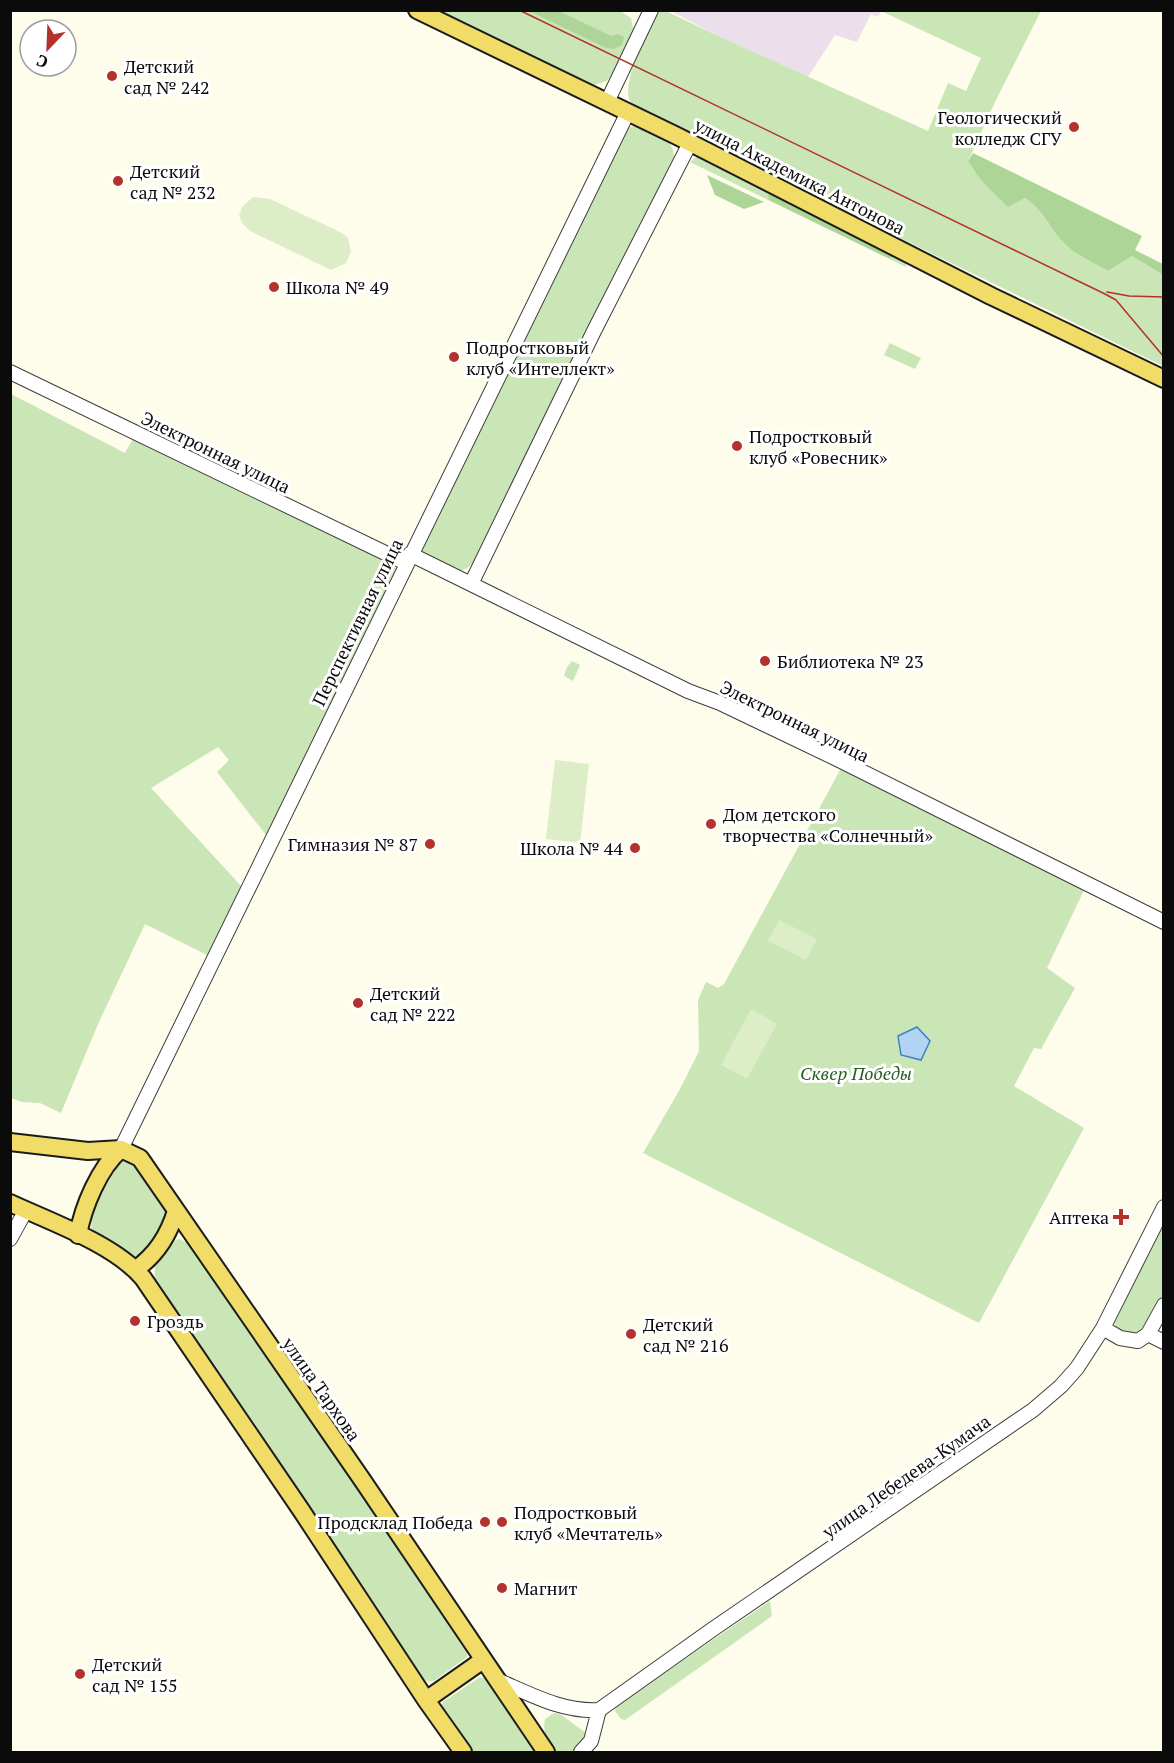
<svg xmlns="http://www.w3.org/2000/svg" width="1174" height="1763" viewBox="0 0 1174 1763" font-family="'PT Serif',serif">
	<style>
		.industrial { fill: #eadfea }
		.green { fill: #cae6b6 }
		.forest { fill: #add597 }
		.pitch { fill: #ddedc8 }
		.water { fill: #b2d4f2; stroke: #3d82c5; stroke-width: 1.5 }
		.lines { fill: none; stroke-linecap: round; stroke-linejoin: round }
		.minor-casing { stroke: #3e3e3e; stroke-width: 16 }
		.major-casing { stroke: #1c1c1c; stroke-width: 20 }
		.minor { stroke: #fff; stroke-width: 14 }
		.major { stroke: #f1dc67; stroke-width: 16 }
		.tram { stroke: #b3322b; stroke-width: 1.5 }
		.poi-dot { fill: #b3322b; stroke: #fff; stroke-width: 2 }
		.labels { text-anchor: middle; dominant-baseline: central; stroke-width: 6; stroke-linejoin: round; paint-order: stroke }
		.poi-label { font-size: 18px; fill: #0b0b0b; stroke: #fff; text-anchor: start }
		.street-label { font-size: 18px; fill: #0b0b0b; stroke: #fff }
		.park-label { font-size: 18px; font-style: italic; fill: #275e20; stroke: #fff }
	</style>
	<rect width="100%" height="100%" fill="#fefcea"/>
	<path class="industrial" d="M 669,10 L 881,11 L 878,17 L 871,14 L 857,42 L 835,35 L 808,77 L 716,35 Z"/>
	<path class="green" d="M 439,11 L 620,11 L 631,18 L 634,32 L 618,65 L 607,81 L 594,85 Z
		M 656,11 L 668,12 L 716,35 L 928,131 L 948,83 L 966,91 L 981,58 L 881,11 L 1041,11 L 995,102 L 968,161 L 973,170 L 1001,199 L 1017,201 L 1025,198 C 1043,210 1048,225 1061,240 C 1073,254 1092,262 1108,271 L 1132,256 L 1163,275 L 1163,366 L 799,189 L 637,107 C 635,105 632,104 630,101 C 621,84 648,27 656,11 Z
		M 638,126 C 653,133 674,137 674,157 L 477,557 C 461,584 442,565 421,555 L 420,549 L 624,131 L 630,127 Z
		M 698,156 L 710,160 L 711,163 L 734,174 L 740,174 L 906,260 L 906,267 L 690,162 Z
		M 890,343 L 921,358 L 915,369 L 884,355 Z
		M 11,394 L 125,453 L 134,437 L 389,562 L 396,568 L 396,576 L 266,835 L 217,772 L 229,760 L 218,747 L 151,788 L 242,887 L 209,956 L 145,924 L 98,1024 L 61,1113 L 40,1103 L 22,1102 L 11,1098 Z
		M 572,661 L 580,665 L 573,681 L 564,676 L 567,667 Z
		M 843,769 L 1084,890 L 1047,968 L 1075,988 L 1041,1049 L 1034,1048 L 1014,1086 L 1084,1128 L 979,1323 L 643,1153 L 680,1089 L 699,1051 L 698,1000 L 706,982 L 718,988 L 724,984 L 840,770 Z
		M 128,1159 L 134,1161 L 166,1204 L 166,1218 L 148,1251 L 135,1257 L 92,1233 C 87,1212 110,1181 119,1163 Z
		M 1163,1219 L 1163,1295 L 1144,1331 L 1139,1335 L 1118,1331 L 1114,1322 Z
		M 179,1239 L 189,1243 L 464,1639 L 468,1649 L 467,1657 L 434,1681 L 427,1681 L 421,1678 L 157,1285 C 149,1268 162,1244 179,1239 Z
		M 770,1601 L 772,1616 L 625,1720 L 621,1719 L 615,1711 L 616,1706 Z
		M 480,1677 L 487,1679 L 490,1682 L 535,1752 L 471,1752 L 440,1707 L 443,1702 Z
		M 554,1713 L 560,1714 L 586,1733 L 588,1738 C 580,1752 570,1752 556,1752 C 548,1743 542,1732 545,1719 Z"/>
	<path class="forest" d="M 529,11 L 559,11 L 611,36 L 618,34 L 624,37 L 622,45 L 614,49 L 606,48 Z
		M 973,153 L 1142,236 L 1135,250 L 1163,264 L 1163,275 L 1132,256 L 1108,271 C 1092,262 1073,254 1061,240 C 1048,225 1043,210 1025,198 L 1008,207 C 994,193 977,178 968,161 Z
		M 707,175 L 764,202 L 744,209 L 715,195 Z
		M 772,193 L 894,255 L 894,257 L 889,258 L 884,256 L 769,200 L 768,195 Z"/>
	<path class="pitch" d="M 253,197 L 270,199 L 342,233 L 348,238 L 351,252 L 346,263 L 331,270 L 250,231 L 243,224 L 239,216 L 242,207 Z
		M 555,760 L 589,764 L 580,843 L 546,839 Z
		M 779,920 L 817,939 L 806,960 L 768,941 Z
		M 751,1009 L 777,1024 L 747,1079 L 721,1065 Z"/>
	<path class="water" d="M 917,1027 L 930,1041 L 921,1060 L 901,1055 L 898,1036 Z"/>
	<g class="lines">
		<defs>
			<path id="minor" d="M 607,102 L 651,10
				M 10,372 L 406,563
				M 410,554 L 688,691 L 720,703 L 837,759 L 1164,922
				M 471,584 L 594,331 L 690,143
				M 121,1149 L 628,112
				M 10,1239 L 26,1210
				M 1103,1328 L 1120,1338 L 1138,1341 L 1148,1334 L 1164,1305
				M 1148,1334 L 1164,1342
				M 497,1680 C 530,1694 562,1712 599,1710 L 713,1629 L 1033,1410 L 1061,1386 L 1077,1368 L 1103,1328 L 1164,1207
				M 581,1752 L 591,1741 L 599,1710"/>
			<path id="major" d="M 417,10 L 677,136 L 991,296 L 1164,379
				M 10,1142 L 88,1151 L 121,1149 L 140,1158 L 363,1481 L 546,1752
				M 10,1203 C 51,1222 114,1244 143,1278 L 301,1510 L 426,1700 L 463,1752
				M 78,1235 C 83,1207 99,1168 121,1149
				M 136,1269 C 156,1255 169,1234 176,1211
				M 426,1700 L 483,1660"/>
		</defs>
		<use href="#minor" class="minor-casing"/>
		<use href="#major" class="major-casing"/>
		<use href="#minor" class="minor"/>
		<use href="#major" class="major"/>
		<path class="tram" d="M 519,10 L 1105,294 L 1116,300 L 1164,357
			M 1107,292 L 1129,296 L 1164,297"/>
	</g>
	<g class="poi-dot">
		<circle cx="112" cy="76" r="6"/>
		<circle cx="1074" cy="127" r="6"/>
		<circle cx="118" cy="181" r="6"/>
		<circle cx="274" cy="287" r="6"/>
		<circle cx="454" cy="357" r="6"/>
		<circle cx="737" cy="446" r="6"/>
		<circle cx="765" cy="661" r="6"/>
		<circle cx="711" cy="824" r="6"/>
		<circle cx="430" cy="844" r="6"/>
		<circle cx="635" cy="848" r="6"/>
		<circle cx="358" cy="1003" r="6"/>
		<path d="M1118 1208h6v6h6v6h-6v6h-6v-6h-6v-6h6z"/>
		<circle cx="135" cy="1321" r="6"/>
		<circle cx="631" cy="1334" r="6"/>
		<circle cx="485" cy="1522" r="6"/>
		<circle cx="502" cy="1522" r="6"/>
		<circle cx="502" cy="1588" r="6"/>
		<circle cx="80" cy="1674" r="6"/>
	</g>
	<g class="labels">
		<g class="poi-label">
			<text x="124" y="66">Детский<tspan x="124" dy="21">сад № 242</tspan></text>
			<text x="1062" y="117" text-anchor="end">Геологический<tspan x="1062" dy="21">колледж СГУ</tspan></text>
			<text x="130" y="171">Детский<tspan x="130" dy="21">сад № 232</tspan></text>
			<text x="286" y="287">Школа № 49</text>
			<text x="466" y="347">Подростковый<tspan x="466" dy="21">клуб «Интеллект»</tspan></text>
			<text x="749" y="436">Подростковый<tspan x="749" dy="21">клуб «Ровесник»</tspan></text>
			<text x="777" y="661">Библиотека № 23</text>
			<text x="723" y="814">Дом детского<tspan x="723" dy="21">творчества «Солнечный»</tspan></text>
			<text x="418" y="844" text-anchor="end">Гимназия № 87</text>
			<text x="623" y="848" text-anchor="end">Школа № 44</text>
			<text x="370" y="993">Детский<tspan x="370" dy="21">сад № 222</tspan></text>
			<text x="1109" y="1217" text-anchor="end">Аптека</text>
			<text x="147" y="1321">Гроздь</text>
			<text x="643" y="1324">Детский<tspan x="643" dy="21">сад № 216</tspan></text>
			<text x="514" y="1512">Подростковый<tspan x="514" dy="21">клуб «Мечтатель»</tspan></text>
			<text x="473" y="1522" text-anchor="end">Продсклад Победа</text>
			<text x="514" y="1588">Магнит</text>
			<text x="92" y="1664">Детский<tspan x="92" dy="21">сад № 155</tspan></text>
		</g>
		<g class="street-label">
			<text transform="translate(800 176) rotate(27)">улица Академика Антонова</text>
			<text transform="translate(216 452) rotate(26)">Электронная улица</text>
			<text transform="translate(357 622) rotate(-64)">Перспективная улица</text>
			<text transform="translate(795 721) rotate(26)">Электронная улица</text>
			<text transform="translate(322 1389) rotate(55)">улица Тархова</text>
			<text transform="translate(906 1476) rotate(-35)">улица Лебедева-Кумача</text>
		</g>
		<g class="park-label">
			<text x="856" y="1073">Сквер Победы</text>
		</g>
	</g>
	<rect width="1174" height="1763" fill="none" stroke="#0b0b0b" stroke-width="24"/>
	<g transform="translate(48 48) rotate(203)"><circle r="28" fill="#ffffff" stroke="#9d9d9d" stroke-width="1.5"/>
	<path d="M0-4.5L10 22L0 15L-10 22Z" fill="#b3322b"/>
	<text y="-9" font-size="16" font-weight="bold" text-anchor="middle" fill="#0b0b0b">С</text>
	</g>
</svg>
